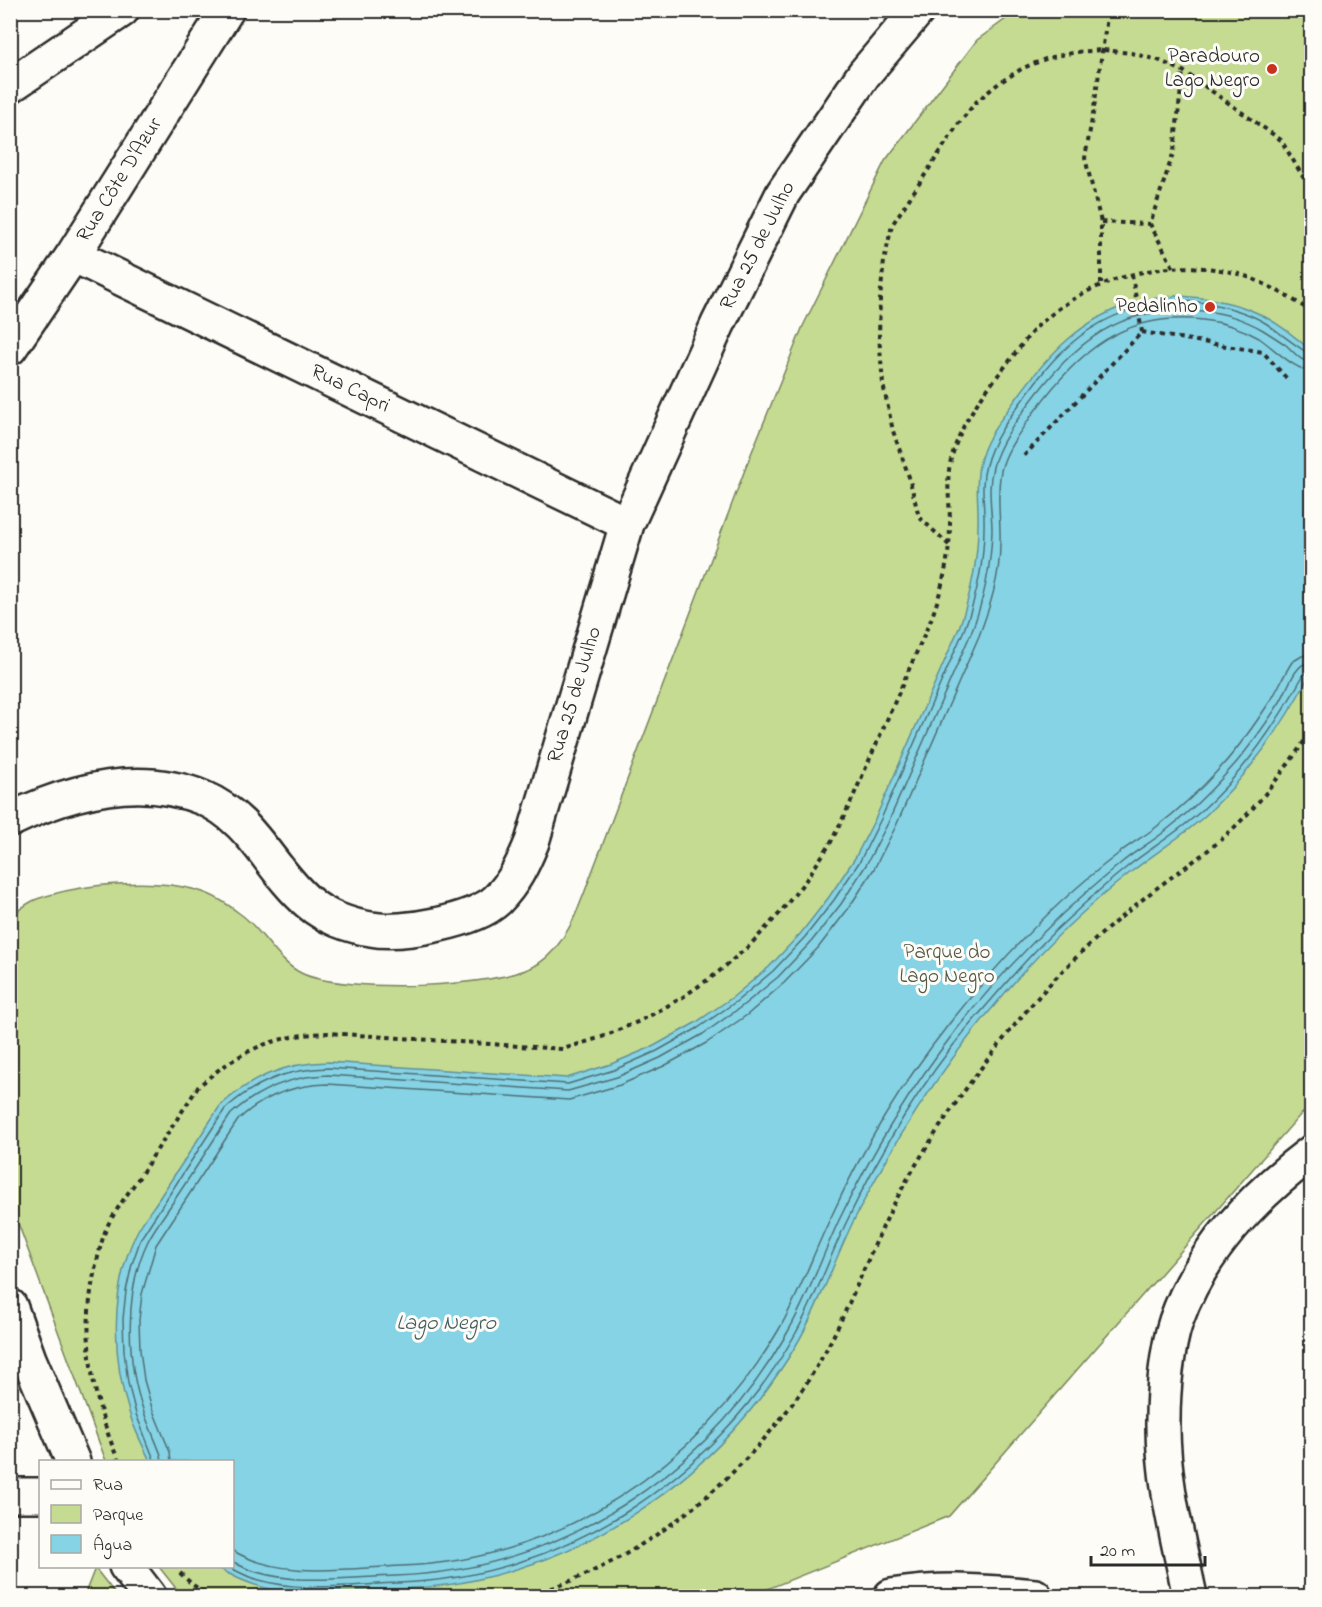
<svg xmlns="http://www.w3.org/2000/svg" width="1322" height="1607" viewBox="0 0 1322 1607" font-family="'Indie Flower',sans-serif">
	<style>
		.green { fill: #c5db91; stroke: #78835e; stroke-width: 1.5 }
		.water { fill: #85d3e4; stroke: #61909a; stroke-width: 1.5 }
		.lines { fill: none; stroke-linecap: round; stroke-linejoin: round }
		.shore { stroke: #4f6e75; stroke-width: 1.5 }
		.minor-casing { stroke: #2b2b2b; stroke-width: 38 }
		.tertiary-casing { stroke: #2b2b2b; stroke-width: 38 }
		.path { stroke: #2b2b2b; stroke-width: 4; stroke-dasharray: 4.5 4.5; stroke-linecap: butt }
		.minor { stroke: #fdfcf7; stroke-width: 33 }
		.tertiary { stroke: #fdfcf7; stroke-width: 33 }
		.poi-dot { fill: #c8321e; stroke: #fdfcf7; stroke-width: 2 }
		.labels { text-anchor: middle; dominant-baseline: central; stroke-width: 6; stroke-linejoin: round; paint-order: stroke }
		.poi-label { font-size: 21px; fill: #2b2b2b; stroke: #fdfcf7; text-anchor: end }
		.street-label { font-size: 21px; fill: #2b2b2b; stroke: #fdfcf7 }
		.park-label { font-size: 21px; fill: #525744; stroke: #fdfcf7 }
		.water-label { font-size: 22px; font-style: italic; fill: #465d62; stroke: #fdfcf7 }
	</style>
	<rect width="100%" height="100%" fill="#fdfcf7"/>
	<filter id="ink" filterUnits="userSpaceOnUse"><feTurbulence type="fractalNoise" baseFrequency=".0167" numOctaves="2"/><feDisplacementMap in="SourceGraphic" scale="12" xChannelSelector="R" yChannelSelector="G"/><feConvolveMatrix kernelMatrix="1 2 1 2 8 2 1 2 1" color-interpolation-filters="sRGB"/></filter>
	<g filter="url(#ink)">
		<path class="green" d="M 1017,11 L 1310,11 L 1312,13 L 1311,1108 L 1301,1114 L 949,1516 L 750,1596 L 182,1596 L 159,1567 L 232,1566 L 232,1462 L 106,1461 L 11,1204 L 11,916 C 19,910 28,902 37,899 C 83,883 162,876 208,894 C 218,898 230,906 239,913 C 263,929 275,960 301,973 C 340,993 500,989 538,964 C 569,944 581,900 594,867 L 749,459 L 803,326 L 885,161 L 977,40 Z
			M 95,1568 L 117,1596 L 84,1596 Z"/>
		<path class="water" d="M 1175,296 C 1232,298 1269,311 1311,351 L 1311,672 C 1284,725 1250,773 1207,814 C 1183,836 1156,852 1131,872 C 1081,911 1034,957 994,1006 C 938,1072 892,1144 853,1222 C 834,1261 820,1304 798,1342 C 727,1463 613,1550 475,1580 C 439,1588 402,1589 365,1590 C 336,1591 306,1592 277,1591 C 254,1586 236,1579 217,1567 L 232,1566 L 232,1462 L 150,1461 C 143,1446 135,1431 130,1415 C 112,1360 110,1290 135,1236 C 142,1221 154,1207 162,1194 C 182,1164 201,1135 220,1106 C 251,1077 285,1063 328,1062 L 567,1078 L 611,1064 L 654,1046 L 695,1023 L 733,997 L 769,967 L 801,933 L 829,897 L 855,858 L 876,817 L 959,628 C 971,594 978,561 978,525 C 979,505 975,487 979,466 C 984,440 1001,419 1016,399 C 1049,353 1083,317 1138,301 C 1150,298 1163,298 1175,296 Z"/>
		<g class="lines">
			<path class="shore" d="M 155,1462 L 136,1414 L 128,1383 L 124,1351 L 123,1319 L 126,1291 L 132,1264 L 141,1238 L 225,1109 C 255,1082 287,1069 328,1068 L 568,1084 L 614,1070 L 657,1051 L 698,1028 L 737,1001 L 773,971 L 805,937 L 834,900 L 860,861 L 881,819 L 964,630 C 977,596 984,564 984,528 C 985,506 980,486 986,465 C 992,441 1007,421 1021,402 C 1034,384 1048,364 1065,349 C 1102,314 1156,295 1207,303 C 1228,307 1250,313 1267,324 C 1276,330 1306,354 1312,355
				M 162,1462 L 161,1455 C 156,1441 149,1427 144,1412 C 126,1363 124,1290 148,1241 C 155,1227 166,1213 175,1199 C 194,1171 212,1142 231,1114 C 259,1089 290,1076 328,1075 L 568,1091 L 617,1077 L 660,1058 L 703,1034 L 741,1007 L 778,977 L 811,942 L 841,904 L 866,865 L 888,823 L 971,633 C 984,600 991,567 992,531 C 992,509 987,489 993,467 C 999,444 1014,424 1028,405 C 1076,341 1119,304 1203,311 C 1223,312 1246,320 1263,330 C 1271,335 1279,340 1286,345 C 1294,352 1300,362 1312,362
				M 171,1462 L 170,1452 L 152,1408 L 144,1380 L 140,1350 L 139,1320 L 142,1294 L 156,1245 L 238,1120 C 263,1096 293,1085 327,1084 L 569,1100 L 620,1085 L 664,1066 L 708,1042 L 747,1015 L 784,983 L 818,948 L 848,909 L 874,869 L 896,826 L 979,636 C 990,607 1000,576 1000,544 C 1001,520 996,495 1001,471 C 1006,449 1021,431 1034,412 C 1078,352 1123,311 1203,320 C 1222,322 1243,329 1259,338 C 1274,348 1295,371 1312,371
				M 232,1550 C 280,1580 347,1568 401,1566 C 559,1561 700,1465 778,1331 C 800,1294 813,1253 832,1215 C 863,1148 903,1082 949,1024 C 998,962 1055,902 1118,854 C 1130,844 1143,837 1155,828 C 1179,810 1201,789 1221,767 C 1241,745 1258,720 1274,695 C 1280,684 1285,673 1292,662 L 1302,656 L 1312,654
				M 232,1561 C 276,1589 346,1577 396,1576 C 560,1570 705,1475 786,1335 C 808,1298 822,1256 840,1218 C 872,1152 911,1088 956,1030 C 1004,969 1060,912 1121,863 C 1134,852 1150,843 1164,832 C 1186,815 1206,796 1225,775 C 1246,753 1263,728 1280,702 C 1286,692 1290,678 1298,669 C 1303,663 1305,664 1312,663
				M 228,1566 C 275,1597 345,1585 398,1583 C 563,1578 712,1479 793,1338 C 815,1301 828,1260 847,1221 C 879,1154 919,1086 967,1028 C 1000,990 1032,951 1070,917 C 1088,900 1107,883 1127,867 C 1151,848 1177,833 1200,812 C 1243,774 1276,725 1304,674 L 1312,671"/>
			<defs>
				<path id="minor" d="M 73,255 L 627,524
					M 10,348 L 73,255 L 227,10
					M 10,820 C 69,791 139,772 203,798 C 252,818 271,871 309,903 C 325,917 350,926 371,929 C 401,935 475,921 497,900 C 514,883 523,864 532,842 L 627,524 L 718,324 L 783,193 L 864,74 L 918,10
					M 10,1306 L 29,1359 L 73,1462
					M 10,1495 L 40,1495
					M 126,1566 L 149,1596
					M 891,1596 C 942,1588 985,1591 1035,1596
					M 1190,1596 C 1178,1539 1162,1479 1163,1420 C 1163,1391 1167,1348 1176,1321 C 1200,1252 1255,1195 1312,1152"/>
				<path id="tertiary" d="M 10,86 L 122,10"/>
			</defs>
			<use href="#minor" class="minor-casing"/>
			<use href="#tertiary" class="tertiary-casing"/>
			<path class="path" d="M 1101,222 L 1150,224
				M 1173,267 L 1150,224 L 1174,151 L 1183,71
				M 1132,275 L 1142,332
				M 1101,284 L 1101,222 L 1085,158 L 1094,108 L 1108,10
				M 1024,456 L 1142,332 L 1263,352 L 1289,381
				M 949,545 L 919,517 L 909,477 L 893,431 L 883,384 L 879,336 L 880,299 L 884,261 L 892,225 L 959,123 L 977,101 L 999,83 L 1023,68 L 1048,58 L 1076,52 L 1103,50 L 1131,53 L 1158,60 L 1183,71 L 1281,140 L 1312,192
				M 119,1462 C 92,1398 80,1338 95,1269 C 99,1254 102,1235 110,1221 C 118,1207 128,1193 138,1179 C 158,1148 178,1118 198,1087 C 238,1051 274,1035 328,1033 L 563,1049 L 602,1037 L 642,1020 L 680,999 L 716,974 L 749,946 L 779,914 L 806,880 L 830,844 L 850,804 L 932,617 C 943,586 950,556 950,523 C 950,500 945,478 952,456 C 962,420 985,391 1008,363 C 1018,350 1028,335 1040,324 C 1093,275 1178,253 1248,277 C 1271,286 1291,298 1312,312
				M 180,1573 L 193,1585 L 210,1596
				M 525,1596 C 646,1565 766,1461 825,1352 C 857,1293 877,1230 911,1173 C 947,1112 988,1056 1034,1002 C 1067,963 1108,927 1148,895 C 1173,875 1200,858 1224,837 C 1259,806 1286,768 1312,730"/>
			<use href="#minor" class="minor"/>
			<use href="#tertiary" class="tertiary"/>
		</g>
	</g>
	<g class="poi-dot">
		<circle cx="1272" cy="69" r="6"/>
		<circle cx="1210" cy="307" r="6"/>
	</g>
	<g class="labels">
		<g class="poi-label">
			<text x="1260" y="57">Paradouro<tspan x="1260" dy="24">Lago Negro</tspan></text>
			<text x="1198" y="307">Pedalinho</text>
		</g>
		<g class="street-label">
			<text transform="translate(120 180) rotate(-58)">Rua Côte D'Azur</text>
			<text transform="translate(758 246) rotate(-63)">Rua 25 de Julho</text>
			<text transform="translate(350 389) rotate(26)">Rua Capri</text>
			<text transform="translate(575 695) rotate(-73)">Rua 25 de Julho</text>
		</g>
		<g class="park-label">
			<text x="947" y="953">Parque do<tspan x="947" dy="24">Lago Negro</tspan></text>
		</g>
		<g class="water-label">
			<text x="446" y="1324">Lago Negro</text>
		</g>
	</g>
	<rect width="1322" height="1607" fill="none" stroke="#fdfcf7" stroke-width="36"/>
	<rect x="18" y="18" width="1286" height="1571" fill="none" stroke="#2b2b2b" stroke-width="2" filter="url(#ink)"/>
	<rect x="39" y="1460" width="195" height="108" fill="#fdfcf7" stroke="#a9a8a5" stroke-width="1.5"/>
	<rect x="51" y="1480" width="30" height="9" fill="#fdfcf7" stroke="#a9a8a5" stroke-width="1.5"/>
	<text x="93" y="1490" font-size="18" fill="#2b2b2b">Rua</text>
	<rect x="51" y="1505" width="30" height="18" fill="#c5db91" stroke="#a9a8a5" stroke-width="1.5"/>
	<text x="93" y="1520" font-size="18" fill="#2b2b2b">Parque</text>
	<rect x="51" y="1535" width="30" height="18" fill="#85d3e4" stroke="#a9a8a5" stroke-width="1.5"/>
	<text x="93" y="1550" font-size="18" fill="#2b2b2b">Água</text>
	<path d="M1091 1556v9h114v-9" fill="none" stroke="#2b2b2b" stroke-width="3"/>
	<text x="1100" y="1556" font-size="18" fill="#2b2b2b" stroke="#fdfcf7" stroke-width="4.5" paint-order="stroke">20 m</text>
</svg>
